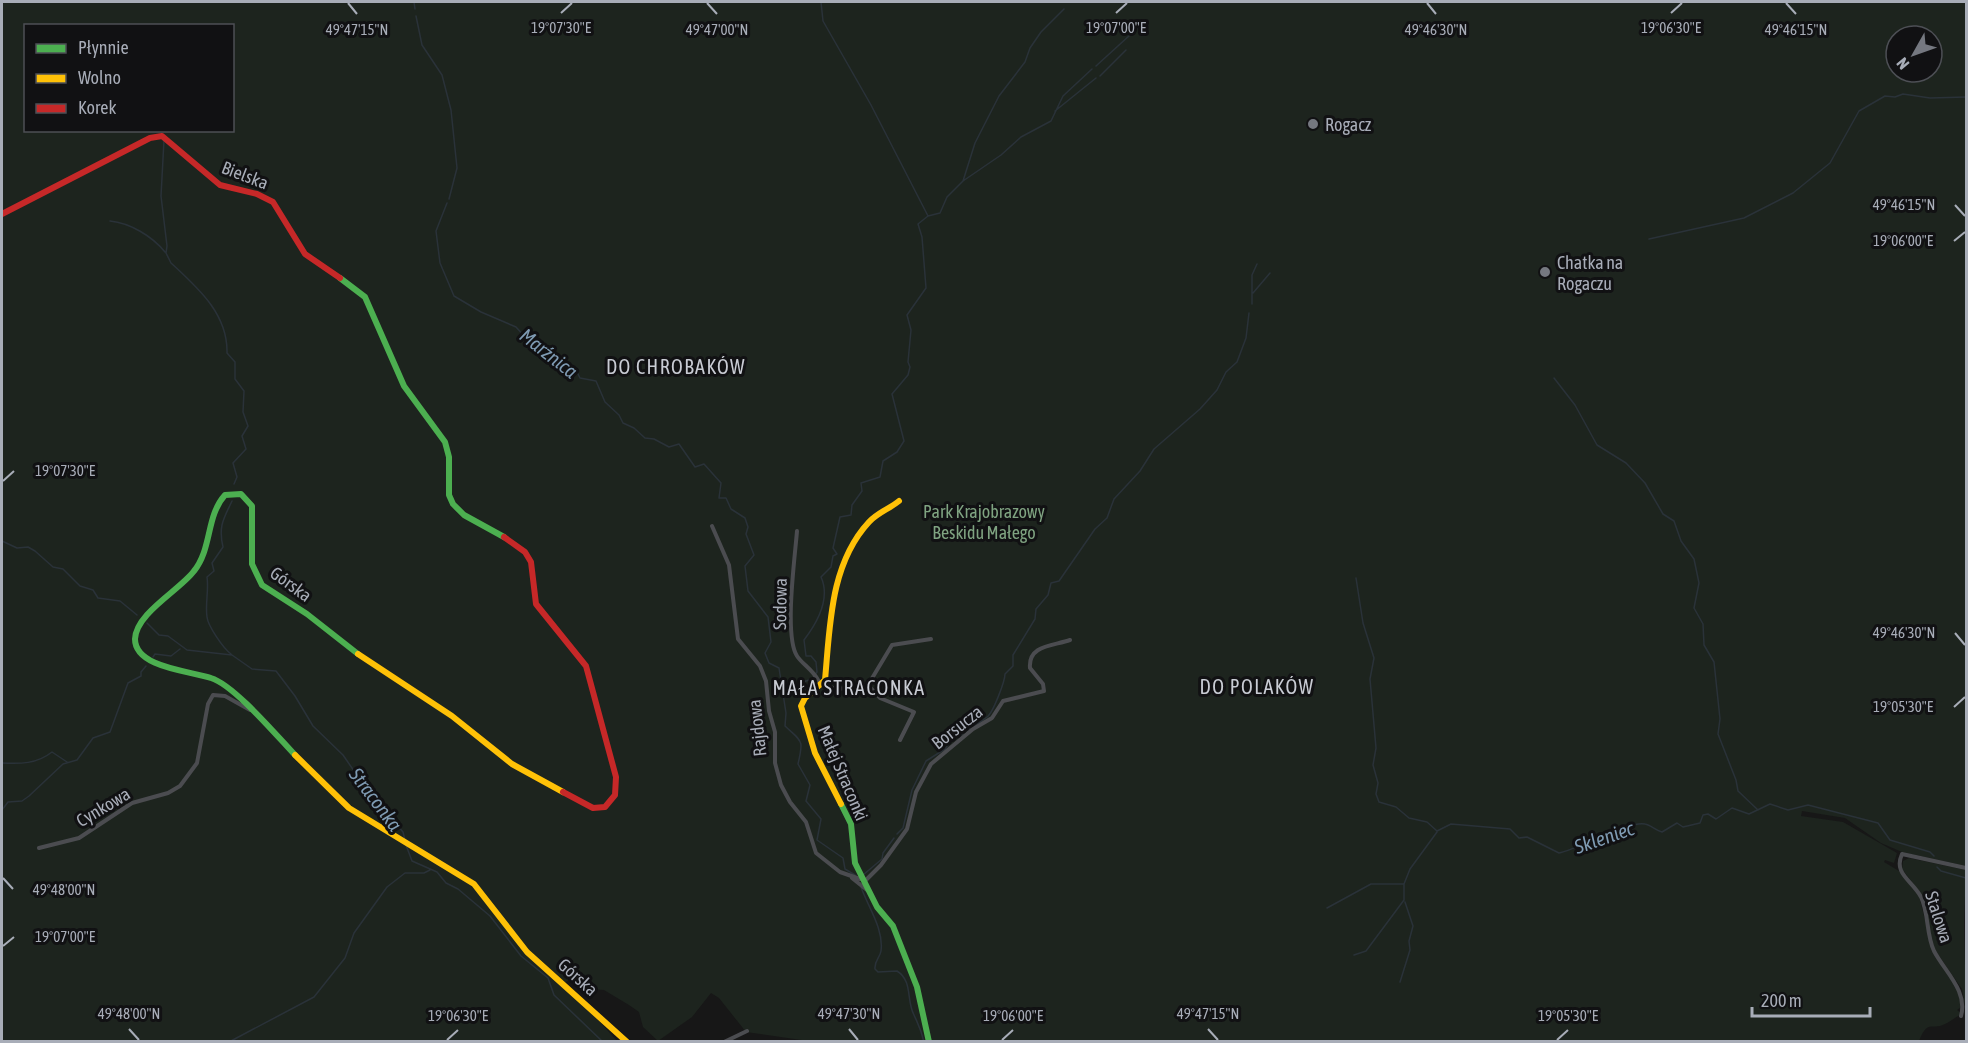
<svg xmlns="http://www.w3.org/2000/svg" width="1968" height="1043" viewBox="0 0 1968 1043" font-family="'Asap Condensed',sans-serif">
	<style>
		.green { fill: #1d241e; fill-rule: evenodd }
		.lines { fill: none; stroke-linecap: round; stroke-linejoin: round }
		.stream { stroke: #2a3239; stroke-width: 1.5 }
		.street { stroke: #4b4c50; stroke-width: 4 }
		.fast { stroke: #4caf50; stroke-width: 6 }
		.slow { stroke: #ffc107; stroke-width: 6 }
		.jam { stroke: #c62828; stroke-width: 6 }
		.ticks { fill: none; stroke: #a8adb8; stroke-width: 2 }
		.poi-dot { fill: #757880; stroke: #111113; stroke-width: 2 }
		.labels { text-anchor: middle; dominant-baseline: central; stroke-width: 6; stroke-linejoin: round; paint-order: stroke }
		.poi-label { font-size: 18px; fill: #a8adb8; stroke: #111113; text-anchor: start }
		.street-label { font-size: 18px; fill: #a8adb8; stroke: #111113 }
		.park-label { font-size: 18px; fill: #7fa381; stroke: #111113 }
		.water-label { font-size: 20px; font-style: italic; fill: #7f9bb3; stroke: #111113 }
		.neighbourhood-label { font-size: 20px; letter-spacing: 1.5px; fill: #c9ccd4; stroke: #111113 }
		.ticks-label { font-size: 15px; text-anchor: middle; fill: #a8adb8; stroke: #111113; stroke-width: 6; stroke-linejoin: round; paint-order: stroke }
	</style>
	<rect width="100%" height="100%" fill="#171717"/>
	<path class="green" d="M 2,2 L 1966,2 L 1966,866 L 1902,852 L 1881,843 L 1845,818 L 1802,811 L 1801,816 L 1843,822 L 1897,853 L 1894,863 L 1885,860 L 1884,862 L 1899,871 L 1919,896 L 1931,944 L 1958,986 L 1964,1005 L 1957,1010 L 1962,1014 C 1955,1017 1950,1022 1945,1024 C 1932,1031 1928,1018 1919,1041 L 815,1042 L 746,1032 L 719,998 L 711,993 L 692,1017 L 658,1041 L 643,1027 L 639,1012 L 629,1005 L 604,990 L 588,989 L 572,977 L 565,983 L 617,1041 L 622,1041 L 2,1042 ZM 26,26 L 232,26 L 232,130 L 26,130 ZM 1896,36 L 1932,36 L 1932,72 L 1896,72 Z
		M 1909,858 L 1966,870 L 1964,923 L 1966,1010 L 1962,989 L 1935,950 L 1919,891 L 1902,869 L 1903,861 Z"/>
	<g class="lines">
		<path class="stream" d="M 414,2 L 415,9
			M 821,2 L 823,21 L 871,105 L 928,216
			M 416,16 L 422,45 L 442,75 L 451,110 L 457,168 L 449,199
			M 1096,66 L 1141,25
			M 1100,76 L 1126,50
			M 1055,111 L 1096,78
			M 164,140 L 161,196 L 167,246 L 166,253 L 171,263 C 198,288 228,314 227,353 L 235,362 L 235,379 L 244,391 L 243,412 L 248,426 L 242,436 L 246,449 L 233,463 L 237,477 L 234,484
			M 963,181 L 975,143 L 999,96 L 1025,62 L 1030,48 L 1041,32 L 1064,9
			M 447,203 L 436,231 L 440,263 L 454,296 L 481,312 L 516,327 L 526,338 L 546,345 L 557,354 L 565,366 L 575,368 L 580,378 L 596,381 L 605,402 L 619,415 L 623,423 L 634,428 L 645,438 L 654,439 L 669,447 L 679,444 L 695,467 L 704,464 L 721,483 L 719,498 L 726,498 L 731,509 L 745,518 L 748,527 L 746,534 L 754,555 L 745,566 L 748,591 L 768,617 L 771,642 L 765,653 L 769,663 L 779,668 L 786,713 L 785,726 C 802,742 804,739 798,764 L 810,785 L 806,801 L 821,819 L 817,840 L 843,858 L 845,869 L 855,875
			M 110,221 C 130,223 152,236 165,252
			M 1649,239 L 1744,218 L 1793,193 L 1830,163 L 1859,111 L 1885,96 L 1895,97 L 1903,94 L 1930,98 L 1966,97
			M 1253,293 L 1270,273
			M 1252,304 L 1252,275 L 1257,264
			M 1554,378 L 1575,405 L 1597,445 L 1626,463 L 1645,483 L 1663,514 L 1674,521 L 1681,541 L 1694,559 L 1699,583 L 1694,608 L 1703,624 L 1704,645 L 1714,662 L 1720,719 L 1718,734 L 1736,780 L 1738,791 L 1758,810
			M 2,541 L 17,548 L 28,547 L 35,551 L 53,567 L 63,569 L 80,586 L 93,590 L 98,598 L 120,601 L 137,615
			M 1356,578 L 1363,623 L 1374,658 L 1370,679 L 1376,748 L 1373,765 L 1378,783 L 1376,794 L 1379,802 L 1396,807 L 1409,818 L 1427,822 L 1437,831 L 1451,824 L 1510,829 L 1519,838 L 1527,837 L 1559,853 C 1578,849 1631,820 1645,824 C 1651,825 1655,830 1662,832 L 1677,823 L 1683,827 L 1700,823 L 1703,815 L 1708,814 L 1716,819 L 1732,808 L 1749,814 L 1770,804 L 1788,810 L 1808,805 L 1878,823 L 1890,840 L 1930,852 L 1934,856
			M 147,623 L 159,635 L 168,636 L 187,650 L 232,655 L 252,669 L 276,671 L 295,696 L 313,726 L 343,755 L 372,797 L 403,832 L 405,840
			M 231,654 C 223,648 208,626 207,617 C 205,604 209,590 207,577 L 214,571 L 212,563 L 223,547 C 218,526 224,518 232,501
			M 153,657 L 155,654 L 171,656 L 180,649
			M 783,692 L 797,691 L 800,683 L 812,679 L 817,672 L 816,662 L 811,656 L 806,656 L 804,640 C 817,623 831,599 821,577 L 831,567 L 833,556 L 837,554 L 833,548 L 840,517 L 851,515 L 852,505 L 862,491 L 861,483 L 880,477 L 883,461 L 897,452 L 904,441 L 892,394 L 908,375 L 910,367 L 908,362 L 911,330 L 907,315 L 926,288 L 922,237 L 918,224 L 928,216 L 940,213 L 947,197 L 963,181 L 1001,155 L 1021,137 L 1051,121 L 1063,96 L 1092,69
			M 2,763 C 20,764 37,764 52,752 L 67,762
			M 2,810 L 8,802 L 22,801 L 29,796 L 63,764 L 77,760 L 93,738 L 110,732 L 128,683 L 141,676 L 141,672 L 146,666
			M 897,834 L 903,828 L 912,790 L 926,761 L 945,749 L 953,737 L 960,736 C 971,724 977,726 987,717 C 993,713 1005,681 1005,674 L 1013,666 L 1013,655 L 1035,619 L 1036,609 L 1048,595 L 1051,583 L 1059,581 L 1095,529 L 1107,518 L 1114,499 L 1140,471 L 1154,449 L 1200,409 L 1217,390 L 1226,372 L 1237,362 L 1246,338 L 1249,313
			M 406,845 L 412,861 L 437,872 L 446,883 L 458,889 L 490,916 L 521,956 L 548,978 L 554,995 L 603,1042
			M 1937,867 L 1941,871 L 1966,878
			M 863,875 L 882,859 L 883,853 L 894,838
			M 861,887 C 868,907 884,929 881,951 C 880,958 874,961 875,969 L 878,972 L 897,971 C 913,981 906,1000 914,1015 C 919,1026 921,1029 924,1042
			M 1327,908 L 1371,884 L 1404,884
			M 1354,955 L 1366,951 L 1404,900 L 1404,884 L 1410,869 L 1437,832
			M 1400,982 L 1410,950 L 1409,941 L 1413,926 L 1405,902
			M 229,1042 L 314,997 L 345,958 L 354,933 L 387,887 L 405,873 L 424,873 L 430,870"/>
		<path class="street" d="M 712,526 L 729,565 L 738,639 L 760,666 L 766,681 L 769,711 L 775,732 L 775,763 L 781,785 L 790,802 L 806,822 L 816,853 L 840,872 L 860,879
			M 797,531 C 795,557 784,636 797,656 C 802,664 812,669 818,680 L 805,695
			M 868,685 L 880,698 L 914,712 L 900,740
			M 823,686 L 838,689 L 868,685 L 892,645 L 931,639
			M 39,848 L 79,838 L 132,803 L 168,793 L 180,786 L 197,763 L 208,704 L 213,695 L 225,696 L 250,710
			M 852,878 L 867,890
			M 864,882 L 881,865 L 907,829 L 916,792 L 931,764 L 973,729 L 992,718 L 1003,701 L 1044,691 L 1043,684 L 1030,668 C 1028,645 1053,646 1070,640
			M 1961,1016 C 1968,991 1945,972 1934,951 C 1926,934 1929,914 1921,897 C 1912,880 1893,874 1902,854 L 1966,868
			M 724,1042 L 747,1031"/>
		<path class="fast" d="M 340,278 L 365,297 L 404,386 L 445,442 L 449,457 L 449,495 L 453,504 L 464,515 L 504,537
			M 295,755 C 277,736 234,685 211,678 C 191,671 135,668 135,639 C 136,613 180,590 194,571 C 212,549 206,516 225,495 L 241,494 L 252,506 L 252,564 L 262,585 L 307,614 L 358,654
			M 841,804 L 851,824 L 855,863 L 877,907 L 893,926 L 917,987 L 929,1042"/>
		<path class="slow" d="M 358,654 L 452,716 L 512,764 L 563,792
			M 295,755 L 349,808 L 474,884 L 527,952 L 627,1042
			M 841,804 L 815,753 L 801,706 L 805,698 L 825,680 C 830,626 830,564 869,522 C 877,513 889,509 899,501"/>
		<path class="jam" d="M 2,214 L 150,138 L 162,136 L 220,185 L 257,194 L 273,202 L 305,254 L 340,278
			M 504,537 L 525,552 L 531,562 L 536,604 L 586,666 L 616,777 L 615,795 L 605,807 L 593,808 L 563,792"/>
	</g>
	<path class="ticks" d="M 348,3 L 357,14M 707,3 L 717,14M 1427,3 L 1436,14M 1786,3 L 1796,14M 561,13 L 572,3M 1116,13 L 1127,3M 1671,13 L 1682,3M 1955,205 L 1965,216M 1954,241 L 1965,232M 3,481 L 14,471M 1955,633 L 1965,645M 1954,707 L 1965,697M 3,878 L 13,889M 3,946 L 14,937M 129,1029 L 139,1040M 849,1029 L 858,1040M 1208,1029 L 1218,1040M 447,1040 L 458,1030M 1002,1040 L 1013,1030M 1557,1040 L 1568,1030"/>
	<g class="poi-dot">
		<circle cx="1313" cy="124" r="6"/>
		<circle cx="1545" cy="272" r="6"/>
	</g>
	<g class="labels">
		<g class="poi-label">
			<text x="1325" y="124">Rogacz</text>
			<text x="1557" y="262">Chatka na<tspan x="1557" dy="21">Rogaczu</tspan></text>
		</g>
		<g class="street-label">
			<text transform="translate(245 175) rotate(21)">Bielska</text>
			<text transform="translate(291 584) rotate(36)">Górska</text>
			<text transform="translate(780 604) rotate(-89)">Sodowa</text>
			<text transform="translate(957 727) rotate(-38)">Borsucza</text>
			<text transform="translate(757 728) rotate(-96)">Rajdowa</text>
			<text transform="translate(843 773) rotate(67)">Małej Straconki</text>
			<text transform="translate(103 807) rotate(-31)">Cynkowa</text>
			<text transform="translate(1939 917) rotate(72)">Stalowa</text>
			<text transform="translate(578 977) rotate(42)">Górska</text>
		</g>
		<g class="park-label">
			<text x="984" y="511">Park Krajobrazowy<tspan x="984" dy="21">Beskidu Małego</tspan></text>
		</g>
		<g class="water-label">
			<text transform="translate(549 353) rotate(38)">Marźnica</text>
			<text transform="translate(376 799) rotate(53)">Straconka</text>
			<text transform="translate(1604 837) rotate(-19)">Skleniec</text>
		</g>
		<g class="neighbourhood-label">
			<text x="676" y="366">DO CHROBAKÓW</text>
			<text x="1257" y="686">DO POLAKÓW</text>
			<text x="849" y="687">MAŁA STRACONKA</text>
		</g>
	</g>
	<g class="ticks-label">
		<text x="561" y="33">19°07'30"E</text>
		<text x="1116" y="33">19°07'00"E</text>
		<text x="1671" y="33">19°06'30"E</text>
		<text x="357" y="35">49°47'15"N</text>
		<text x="717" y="35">49°47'00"N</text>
		<text x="1436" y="35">49°46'30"N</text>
		<text x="1796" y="35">49°46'15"N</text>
		<text x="1904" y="210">49°46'15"N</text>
		<text x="1903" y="246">19°06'00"E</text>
		<text x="65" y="476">19°07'30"E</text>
		<text x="1904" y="638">49°46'30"N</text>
		<text x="1903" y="712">19°05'30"E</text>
		<text x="64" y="895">49°48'00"N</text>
		<text x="65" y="942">19°07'00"E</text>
		<text x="129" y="1019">49°48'00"N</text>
		<text x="849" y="1019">49°47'30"N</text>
		<text x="1208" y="1019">49°47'15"N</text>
		<text x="458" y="1021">19°06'30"E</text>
		<text x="1013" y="1021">19°06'00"E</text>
		<text x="1568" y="1021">19°05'30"E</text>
	</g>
	<rect width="1968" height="1043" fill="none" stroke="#a8adb8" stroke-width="6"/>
	<rect x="24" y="24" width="210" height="108" fill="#111113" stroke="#4d4f55" stroke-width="1.5"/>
	<rect x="36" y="44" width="30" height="9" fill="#4caf50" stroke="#4d4f55" stroke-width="1.5"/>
	<text x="78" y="54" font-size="18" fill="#a8adb8">Płynnie</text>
	<rect x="36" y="74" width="30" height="9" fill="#ffc107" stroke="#4d4f55" stroke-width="1.5"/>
	<text x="78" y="84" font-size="18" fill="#a8adb8">Wolno</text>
	<rect x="36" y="104" width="30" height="9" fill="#c62828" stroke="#4d4f55" stroke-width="1.5"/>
	<text x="78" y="114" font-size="18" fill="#a8adb8">Korek</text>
	<g transform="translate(1914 54) rotate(230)"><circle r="28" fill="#111113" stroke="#4d4f55" stroke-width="1.5"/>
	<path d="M0-4.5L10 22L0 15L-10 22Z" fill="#757880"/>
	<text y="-9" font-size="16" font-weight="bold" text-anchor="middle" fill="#a8adb8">N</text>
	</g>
	<path d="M1752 1007v9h118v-9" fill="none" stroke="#a8adb8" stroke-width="3"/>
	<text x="1761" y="1007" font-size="18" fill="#a8adb8" stroke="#111113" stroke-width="4.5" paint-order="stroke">200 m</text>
</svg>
